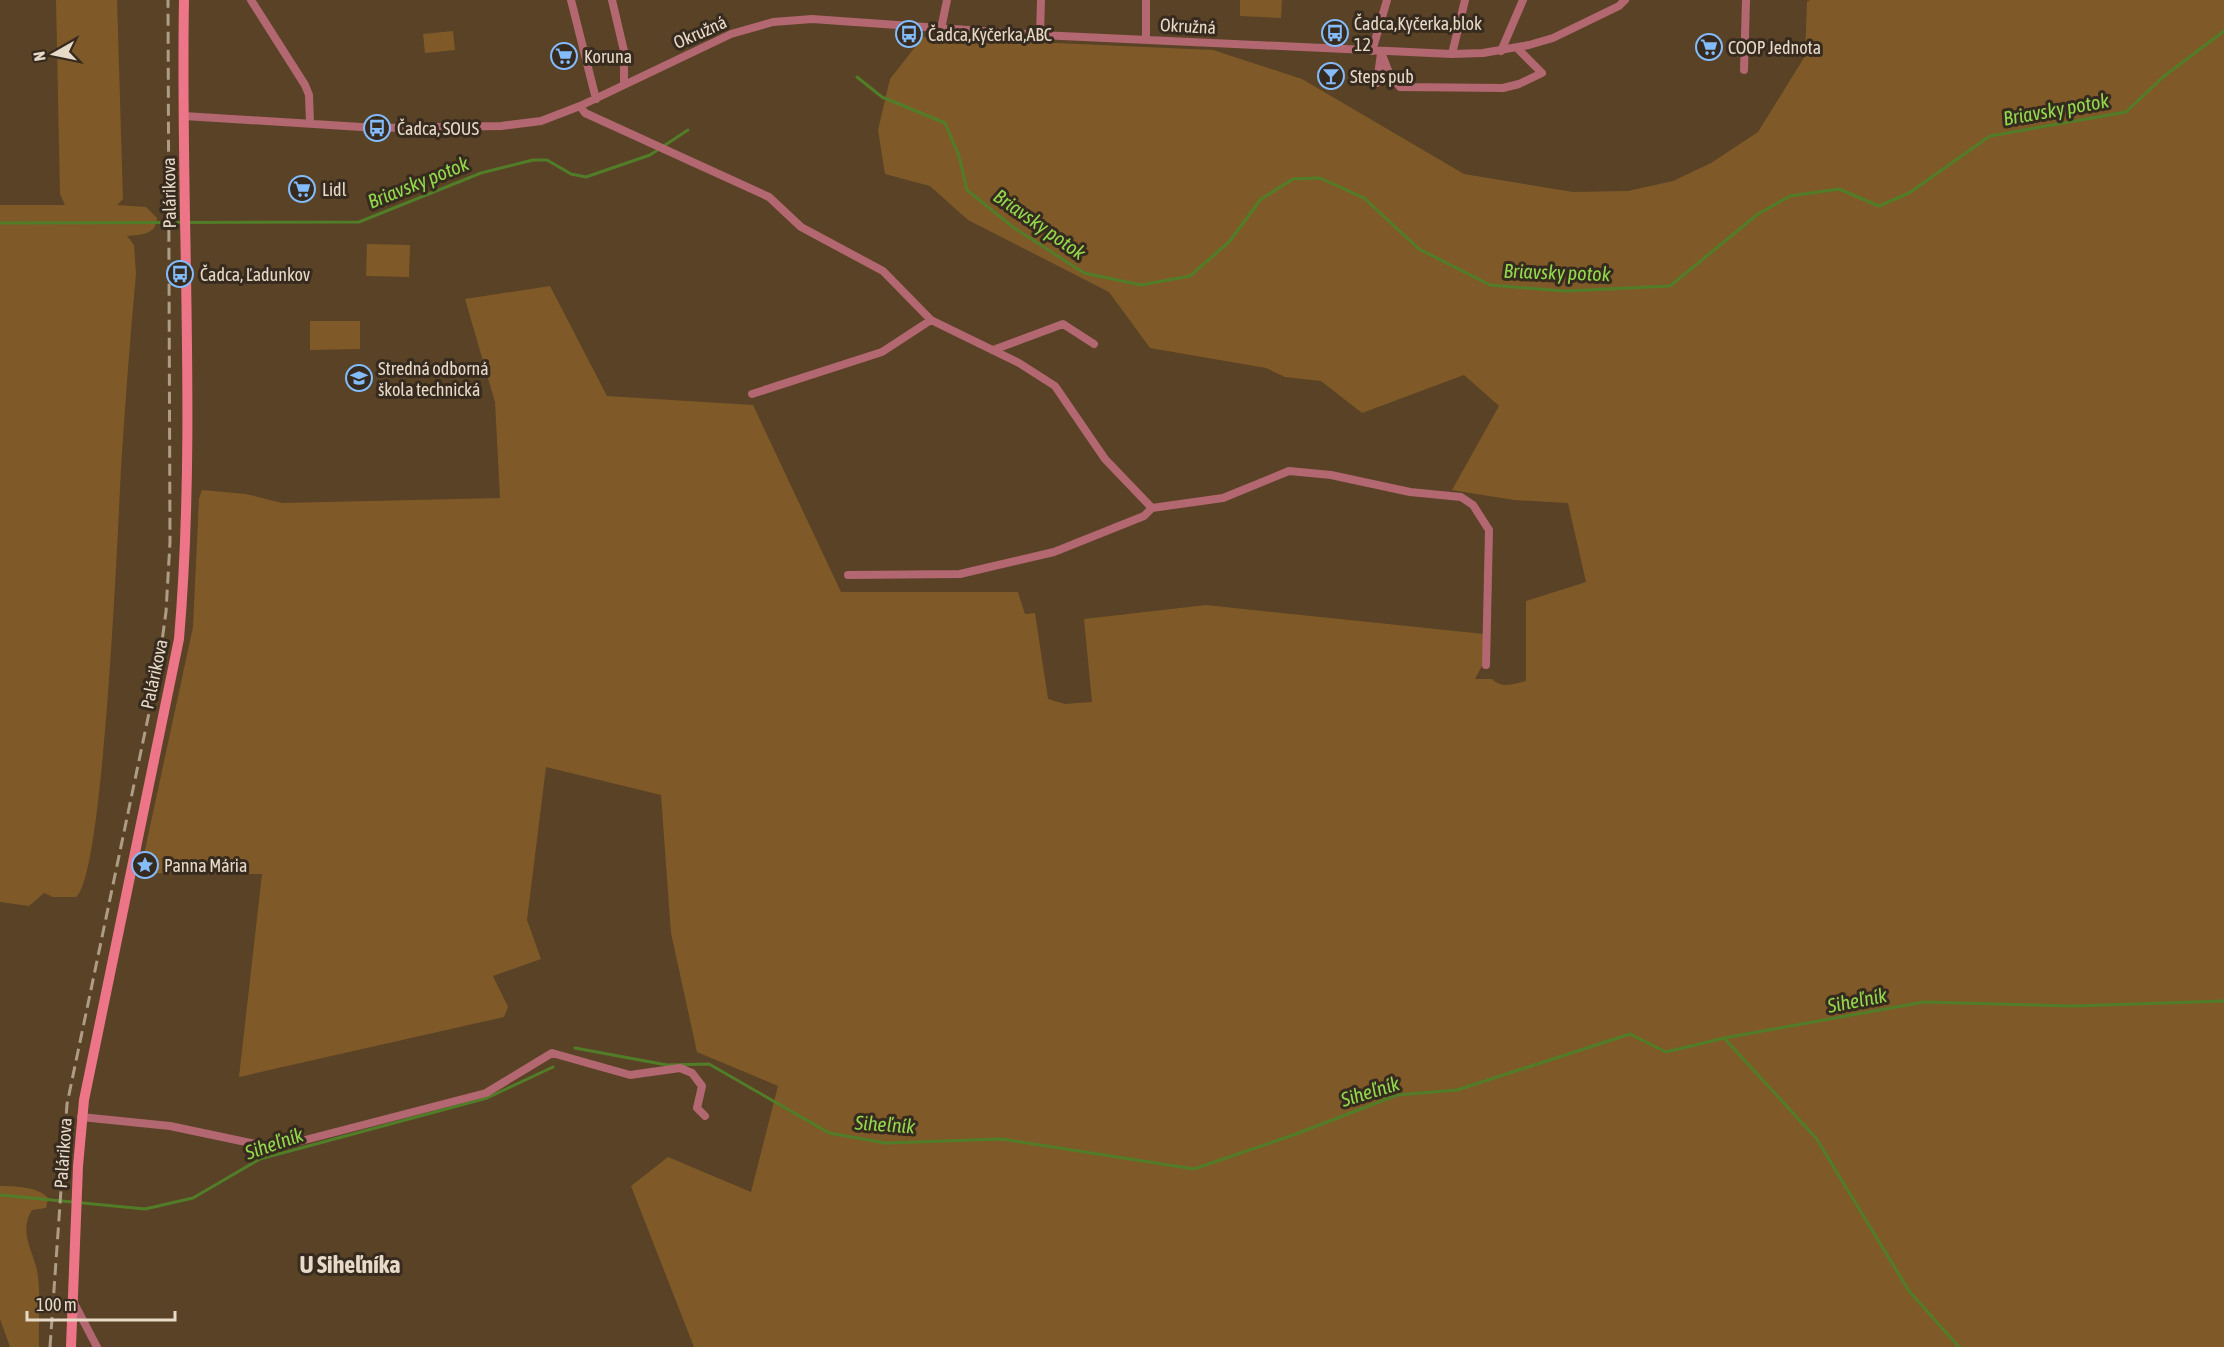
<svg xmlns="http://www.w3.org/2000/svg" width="2224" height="1347" viewBox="0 0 2224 1347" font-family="'Asap Condensed',sans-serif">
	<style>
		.green { fill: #7f5a28 }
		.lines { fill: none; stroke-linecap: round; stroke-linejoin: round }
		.stream { stroke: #527d28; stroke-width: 3 }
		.minor { stroke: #b26771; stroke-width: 8 }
		.secondary { stroke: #ec7587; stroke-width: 10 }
		.rail { stroke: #ae9c86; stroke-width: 3; stroke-dasharray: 12 6; stroke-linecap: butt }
		.labels { text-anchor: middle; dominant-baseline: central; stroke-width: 6; stroke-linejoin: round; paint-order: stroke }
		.poi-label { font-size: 18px; fill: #e8dac9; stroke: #362b1e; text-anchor: start }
		.street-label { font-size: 18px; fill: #e8dac9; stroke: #362b1e }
		.water-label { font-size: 20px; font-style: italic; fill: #92d94d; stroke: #362b1e }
		.district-label { font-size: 24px; font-weight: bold; fill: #e8dac9; stroke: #362b1e }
	</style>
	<rect width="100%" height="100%" fill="#594225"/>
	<path class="green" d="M 56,0 L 117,0 L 123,199 L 117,205 L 146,207 L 157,218 C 156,236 140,234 127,236 L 134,245 L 136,274 C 130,339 125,404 121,469 C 118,524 104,877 76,897 L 53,897 L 44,893 L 29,906 L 0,902 L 0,205 L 65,205 L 60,194 Z
		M 1240,0 L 1282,0 L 1281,18 L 1240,16 Z
		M 1810,0 L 2224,0 L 2224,1347 L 694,1347 L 631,1186 L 668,1157 L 751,1192 L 778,1086 L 697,1052 L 671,933 L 661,795 L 546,767 L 527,920 L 541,959 L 493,976 L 508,1007 L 504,1017 L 239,1077 L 262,874 L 140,873 L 193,627 L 199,499 L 202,490 L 246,494 L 282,503 L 500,498 L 495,402 L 465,299 L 550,286 L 607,396 L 753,405 L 841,592 L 1018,592 L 1025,614 L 1035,613 L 1048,699 L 1065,704 L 1092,702 L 1084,619 L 1206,605 L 1484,634 L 1482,666 L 1475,679 L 1492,679 C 1502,689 1514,684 1526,681 L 1526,601 L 1586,582 L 1568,503 L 1514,500 L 1452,490 L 1499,406 L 1464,375 L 1362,413 L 1321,381 L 1285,377 L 1266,368 L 1150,348 L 1109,292 L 968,220 L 930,186 L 885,174 L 878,130 L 890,79 L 923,37 L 1213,50 L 1302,79 L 1464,174 L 1573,192 L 1628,191 L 1673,181 L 1711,163 L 1758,132 L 1805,56 L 1807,2 Z
		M 453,31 L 455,50 L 425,53 L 423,34 Z
		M 367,244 L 410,245 L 409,277 L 366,276 Z
		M 310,321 L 360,321 L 360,349 L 310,350 Z
		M 0,1186 C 14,1186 39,1187 48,1198 L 46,1208 L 32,1210 C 17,1234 36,1254 38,1277 C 41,1300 38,1324 39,1347 L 10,1347 L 0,1319 Z"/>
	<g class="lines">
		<path class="stream" d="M 857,77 L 882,97 L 945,123 L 959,156 L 967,190 L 1013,227 L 1084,273 L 1141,285 L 1190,276 L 1229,242 L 1261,199 L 1293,179 L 1320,178 L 1364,198 L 1419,249 L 1490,285 L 1565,291 L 1670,286 L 1758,214 L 1790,196 L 1839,189 L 1879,206 L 1909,193 L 1990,136 L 2126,112 L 2163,77 L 2224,31
			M 0,223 L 359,222 L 481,173 L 533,160 L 547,160 L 571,174 L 586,177 L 650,155 L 688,130
			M 1724,1038 L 1816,1138 L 1909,1291 L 1959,1347
			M 575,1048 L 667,1065 L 709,1064 L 829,1133 L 886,1143 L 1002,1139 L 1194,1169 L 1296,1134 L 1397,1095 L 1457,1090 L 1630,1034 L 1666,1052 L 1724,1038 L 1924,1002 L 2074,1006 L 2224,1001
			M 0,1195 L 145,1209 L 193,1198 L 260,1159 L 487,1098 L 553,1067"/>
		<path class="minor" d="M 251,0 L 305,85 L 309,95 L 310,123
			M 571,0 L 596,99
			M 612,0 L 624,51 L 624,84
			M 1146,0 L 1146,38
			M 941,29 L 947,0
			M 1040,35 L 1041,0
			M 1372,51 L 1387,0
			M 1501,51 L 1523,0
			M 1381,52 L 1389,73 L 1400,87 L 1503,88 L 1519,84 L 1542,73 L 1517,48
			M 1452,54 L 1465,0
			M 1744,70 L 1746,0
			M 1377,83 L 1381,53
			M 580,106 L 585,113 L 769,197 L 801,227 L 883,271 L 931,320 L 1019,363 L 1055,386 L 1105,459 L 1152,508 L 1144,516 L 1054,552 L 960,574 L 848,575
			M 184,116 L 377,128 L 501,126 L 541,121 L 580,106 L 731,34 L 773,22 L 812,19 L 1040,35 L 1452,54 L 1483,53 L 1529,45 L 1553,38 L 1619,6 L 1625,0
			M 993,350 L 1063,324 L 1094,344
			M 752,394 L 882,352 L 931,320
			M 1152,508 L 1223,498 L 1289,471 L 1331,475 L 1410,492 L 1461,497 L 1473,505 L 1489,530 L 1486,665
			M 81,1117 L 170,1126 L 274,1148 L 486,1093 L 552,1053 L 630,1075 L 680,1068 L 692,1073 L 702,1086 L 697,1108 L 705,1116
			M 74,1303 L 97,1347"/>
		<path class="secondary" d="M 71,1347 L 78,1166 L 84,1100 L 179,639 C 197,427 180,213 184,0"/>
		<path class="rail" d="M 50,1347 L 67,1104 L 158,670 L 166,612 L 170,542 L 168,0"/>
	</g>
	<defs>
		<symbol id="bus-ring" viewBox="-11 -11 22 22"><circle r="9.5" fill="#362b1e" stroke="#84bcfb" stroke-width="1.5"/><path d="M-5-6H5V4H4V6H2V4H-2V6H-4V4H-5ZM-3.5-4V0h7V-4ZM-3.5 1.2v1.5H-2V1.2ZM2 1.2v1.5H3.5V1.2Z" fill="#84bcfb"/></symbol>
		<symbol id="supermarket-ring" viewBox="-11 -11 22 22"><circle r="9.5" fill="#362b1e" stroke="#84bcfb" stroke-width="1.5"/><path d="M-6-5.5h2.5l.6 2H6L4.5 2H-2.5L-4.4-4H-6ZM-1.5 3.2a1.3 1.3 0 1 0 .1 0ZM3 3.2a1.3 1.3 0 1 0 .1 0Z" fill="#84bcfb"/></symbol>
		<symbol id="bar-ring" viewBox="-11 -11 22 22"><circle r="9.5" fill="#362b1e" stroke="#84bcfb" stroke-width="1.5"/><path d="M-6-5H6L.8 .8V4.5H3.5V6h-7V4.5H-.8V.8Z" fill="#84bcfb"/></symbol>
		<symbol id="school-ring" viewBox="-11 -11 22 22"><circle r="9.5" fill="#362b1e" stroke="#84bcfb" stroke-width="1.5"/><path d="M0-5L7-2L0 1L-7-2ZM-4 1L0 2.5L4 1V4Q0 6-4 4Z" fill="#84bcfb"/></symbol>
		<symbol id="sight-ring" viewBox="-11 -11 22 22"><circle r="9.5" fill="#362b1e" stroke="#84bcfb" stroke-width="1.5"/><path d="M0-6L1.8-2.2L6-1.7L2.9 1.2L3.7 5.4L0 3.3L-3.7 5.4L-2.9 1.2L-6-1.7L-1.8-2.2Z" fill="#84bcfb"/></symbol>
	</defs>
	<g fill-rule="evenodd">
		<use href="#bus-ring" x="1320" y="18" width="30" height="30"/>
		<use href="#bus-ring" x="894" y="19" width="30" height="30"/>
		<use href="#supermarket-ring" x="1694" y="32" width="30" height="30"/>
		<use href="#supermarket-ring" x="549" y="41" width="30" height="30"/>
		<use href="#bar-ring" x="1316" y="61" width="30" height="30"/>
		<use href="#bus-ring" x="362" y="113" width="30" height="30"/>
		<use href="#supermarket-ring" x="287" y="174" width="30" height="30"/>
		<use href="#bus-ring" x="165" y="259" width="30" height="30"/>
		<use href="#school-ring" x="344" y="363" width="30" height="30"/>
		<use href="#sight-ring" x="130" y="850" width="30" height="30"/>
	</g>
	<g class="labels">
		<g class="poi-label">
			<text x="1354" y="23">Čadca,Kyčerka,blok<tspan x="1354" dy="21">12</tspan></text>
			<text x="928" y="34">Čadca,Kyčerka,ABC</text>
			<text x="1728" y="47">COOP Jednota</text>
			<text x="584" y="56">Koruna</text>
			<text x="1350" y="76">Steps pub</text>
			<text x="397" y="128">Čadca, SOUS</text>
			<text x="322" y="189">Lidl</text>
			<text x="200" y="274">Čadca, Ľadunkov</text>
			<text x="378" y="368">Stredná odborná<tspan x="378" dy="21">škola technická</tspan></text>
			<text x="164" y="865">Panna Mária</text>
		</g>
		<g class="street-label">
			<text transform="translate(1188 26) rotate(3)">Okružná</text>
			<text transform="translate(700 32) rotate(-24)">Okružná</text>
			<text transform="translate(169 193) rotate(-91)">Palárikova</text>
			<text transform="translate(154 674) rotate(-78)">Palárikova</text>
			<text transform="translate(63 1153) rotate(-86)">Palárikova</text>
		</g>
		<g class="water-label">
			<text transform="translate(2056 109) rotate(-10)">Briavsky potok</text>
			<text transform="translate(418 182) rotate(-22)">Briavsky potok</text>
			<text transform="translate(1040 224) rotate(35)">Briavsky potok</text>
			<text transform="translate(1557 272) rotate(2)">Briavsky potok</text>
			<text transform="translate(1857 1000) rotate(-11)">Siheľník</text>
			<text transform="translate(1370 1091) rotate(-17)">Siheľník</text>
			<text transform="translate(885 1124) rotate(4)">Siheľník</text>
			<text transform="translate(274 1143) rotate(-19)">Siheľník</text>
		</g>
		<g class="district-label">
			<text x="350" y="1264">U Siheľníka</text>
		</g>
	</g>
	<g transform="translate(54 54) rotate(261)" stroke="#362b1e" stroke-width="4.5" paint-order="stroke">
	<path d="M0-4.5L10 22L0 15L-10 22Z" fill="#e8dac9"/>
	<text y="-9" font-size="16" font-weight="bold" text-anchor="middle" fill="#e8dac9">N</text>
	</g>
	<path d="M27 1311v9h148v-9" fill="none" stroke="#e8dac9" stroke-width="3"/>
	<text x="36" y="1311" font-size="18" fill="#e8dac9" stroke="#362b1e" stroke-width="4.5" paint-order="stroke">100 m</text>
</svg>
